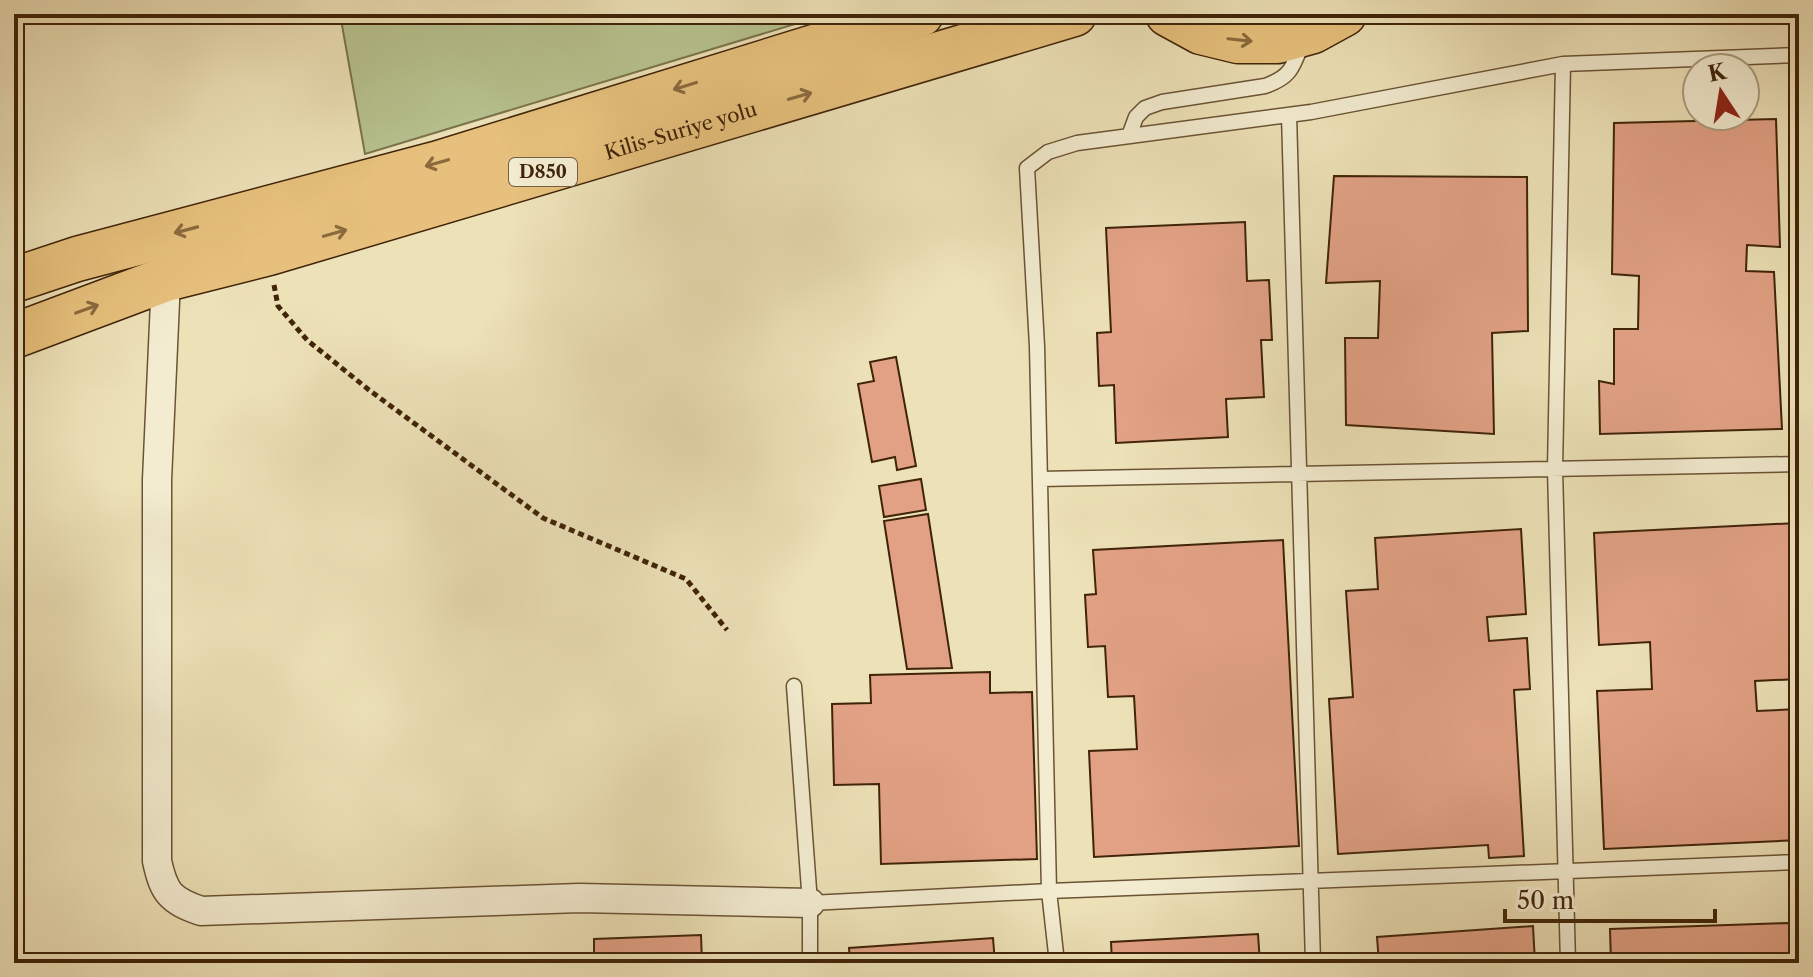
<svg xmlns="http://www.w3.org/2000/svg" width="1813" height="977" viewBox="0 0 1813 977" font-family="'Libre Caslon Text',serif">
	<style>
		.green { fill: #b7c38f; stroke: #7c744c; stroke-width: 2 }
		.building { fill: #e2a185; stroke: #402409; stroke-width: 2 }
		.lines { fill: none; stroke-linecap: round; stroke-linejoin: round }
		.lane-casing { stroke: #6b5334; stroke-width: 17 }
		.street-casing { stroke: #6b5334; stroke-width: 31 }
		.highway-casing { stroke: #402409; stroke-width: 47 }
		.path { stroke: #402409; stroke-width: 5; stroke-dasharray: 6 4; stroke-linecap: butt }
		.lane { stroke: #f3ecd0; stroke-width: 14 }
		.street { stroke: #f3ecd0; stroke-width: 28 }
		.highway { stroke: #e6c07c; stroke-width: 44 }
		.oneway { stroke: #8b6a3d }
		.labels { text-anchor: middle; dominant-baseline: central; stroke-width: 6; stroke-linejoin: round; paint-order: stroke }
		.shield { fill: #f3ecd0; stroke: #766045; stroke-width: 2 }
		.shield-label { font-size: 18px; font-weight: bold; fill: #402409 }
		.street-label { font-size: 20px; fill: #402409; stroke: #f3ecd0 }
	</style>
	<rect width="100%" height="100%" fill="#ede1b7"/>
	<filter id="stains"><feTurbulence type="fractalNoise" baseFrequency=".0025" numOctaves="4"/><feColorMatrix values="0 0 0 0 .2 0 0 0 0 .09 0 0 0 0 .02 0 0 0 .5 -.17"/></filter>
	<radialGradient id="worn" r=".72"><stop offset=".6" stop-color="#630" stop-opacity="0"/><stop offset="1" stop-color="#630" stop-opacity=".3"/></radialGradient>
	<path class="green" d="M 340,14 L 828,14 L 365,154 Z"/>
	<path class="building" d="M 1776,119 L 1780,247 L 1747,245 L 1746,271 L 1774,272 L 1782,429 L 1600,434 L 1599,381 L 1614,384 L 1614,329 L 1638,329 L 1639,276 L 1612,274 L 1614,123 Z
		M 1334,176 L 1527,177 L 1528,331 L 1492,333 L 1494,434 L 1346,425 L 1345,338 L 1378,338 L 1380,281 L 1326,283 Z
		M 1245,222 L 1247,281 L 1269,280 L 1272,340 L 1261,340 L 1264,397 L 1226,399 L 1228,437 L 1116,443 L 1114,385 L 1099,386 L 1097,333 L 1111,332 L 1106,228 Z
		M 896,357 L 916,466 L 897,470 L 895,457 L 872,462 L 858,384 L 874,381 L 870,362 Z
		M 921,479 L 926,510 L 884,517 L 879,486 Z
		M 928,514 L 952,668 L 907,669 L 884,521 Z
		M 1797,523 L 1799,568 L 1799,679 L 1755,681 L 1757,711 L 1798,709 L 1799,840 L 1604,849 L 1597,691 L 1652,689 L 1650,642 L 1599,645 L 1594,533 Z
		M 1521,529 L 1526,614 L 1487,617 L 1489,641 L 1527,638 L 1530,689 L 1514,690 L 1524,856 L 1489,858 L 1488,845 L 1338,854 L 1329,699 L 1353,697 L 1346,591 L 1378,589 L 1375,538 Z
		M 1283,540 L 1299,846 L 1094,857 L 1089,751 L 1137,749 L 1134,696 L 1108,697 L 1105,646 L 1088,647 L 1085,595 L 1096,594 L 1093,550 Z
		M 990,672 L 990,693 L 1032,692 L 1037,859 L 881,864 L 879,784 L 834,785 L 832,704 L 871,703 L 870,675 Z
		M 1789,923 L 1791,963 L 1611,963 L 1610,929 Z
		M 1533,926 L 1535,963 L 1379,963 L 1377,937 Z
		M 1258,934 L 1260,963 L 1112,963 L 1111,942 Z
		M 701,935 L 702,963 L 594,963 L 594,939 Z
		M 993,938 L 995,963 L 850,963 L 849,948 Z"/>
	<g class="lines">
		<defs>
			<path id="lane" d="M 1563,64 L 1555,469 L 1568,963
				M 1289,115 L 1313,963
				M 1129,136 L 1136,117 L 1145,108 L 1162,102 L 1265,86 C 1291,77 1293,67 1302,43
				M 1040,479 L 1799,464
				M 794,686 L 810,903 L 810,963
				M 810,903 L 1049,891 L 1799,862
				M 1057,963 L 1049,891 L 1037,346 L 1027,168 L 1048,152 L 1077,143 L 1311,112 L 1563,64 L 1799,55"/>
			<path id="street" d="M 166,279 L 157,480 L 157,861 C 164,893 170,900 201,911 L 579,898 L 810,903"/>
			<g id="highway">
				<path d="M 1168,14 L 1201,32 L 1238,41 L 1277,41 L 1313,31 L 1344,14"/>
				<path d="M 14,280 L 77,259 L 439,163 L 921,14"/>
				<path id="s1" d="M 14,336 L 166,279 L 269,253 L 1074,14"/>
			</g>
		</defs>
		<use href="#lane" class="lane-casing"/>
		<use href="#street" class="street-casing"/>
		<use href="#highway" class="highway-casing"/>
		<path class="path" d="M 274,285 L 278,306 L 307,340 L 369,390 L 543,518 L 686,579 L 727,630"/>
		<use href="#lane" class="lane"/>
		<use href="#street" class="street"/>
		<use href="#highway" class="highway"/>
	</g>
	<defs><path id="oneway-shaft" d="M-6 0H5M1.5-3L5.5 0L1.5 3" fill="none" stroke-width="1.6" stroke-linecap="round" stroke-linejoin="round" transform="scale(2)"/></defs>
	<g class="oneway">
		<use href="#oneway-shaft" transform="translate(1240 40) rotate(6)"/>
		<use href="#oneway-shaft" transform="translate(685 86) rotate(163)"/>
		<use href="#oneway-shaft" transform="translate(800 96) rotate(-16)"/>
		<use href="#oneway-shaft" transform="translate(437 163) rotate(164)"/>
		<use href="#oneway-shaft" transform="translate(186 230) rotate(165)"/>
		<use href="#oneway-shaft" transform="translate(335 233) rotate(-16)"/>
		<use href="#oneway-shaft" transform="translate(87 309) rotate(-20)"/>
	</g>
	<g class="labels">
		<rect class="shield" x="509" y="158" width="68" height="28" rx="6"/>
		<g class="shield-label">
			<text x="543" y="172">D850</text>
		</g>
		<g class="street-label">
			<text stroke="none"><textPath href="#s1" startOffset="698">Kilis-Suriye yolu</textPath></text>
		</g>
	</g>
	<rect width="1813" height="977" fill="none" stroke="#ede1b7" stroke-width="48"/>
	<rect x="16" y="16" width="1781" height="945" fill="none" stroke="#402409" stroke-width="4"/>
	<rect x="24" y="24" width="1765" height="929" fill="none" stroke="#402409" stroke-width="2"/>
	<g transform="translate(1721 92) rotate(348)"><circle r="38" fill="#f3ecd0" stroke="#ab9c80" stroke-width="2"/>
	<path d="M0-6L14 30L0 20L-14 30Z" fill="#8f2418"/>
	<text y="-12" font-size="22" font-weight="bold" text-anchor="middle" fill="#402409">K</text>
	</g>
	<path d="M1505 909v12h210v-12" fill="none" stroke="#402409" stroke-width="4"/>
	<text x="1517" y="909" font-size="24" fill="#402409" stroke="#f3ecd0" stroke-width="6" paint-order="stroke">50 m</text>
	<rect width="100%" height="100%" filter="url(#stains)"/>
	<rect width="100%" height="100%" fill="url(#worn)"/>
</svg>
